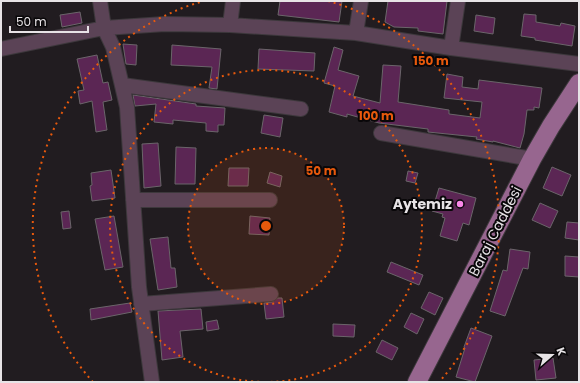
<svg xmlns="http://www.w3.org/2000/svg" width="580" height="383" viewBox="0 0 580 383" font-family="Poppins,sans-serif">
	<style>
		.building { fill: #5b2654; stroke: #6b656a }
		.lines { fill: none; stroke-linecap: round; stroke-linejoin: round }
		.minor-casing { stroke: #3d383c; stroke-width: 16 }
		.major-casing { stroke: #3d383c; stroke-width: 20 }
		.minor { stroke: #5b4356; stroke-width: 14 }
		.major { stroke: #97668f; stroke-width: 18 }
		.ring { fill: none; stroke: #e8590c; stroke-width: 2; stroke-dasharray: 2 4 }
		.poi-dot { fill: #f987e8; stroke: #090709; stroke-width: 1.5 }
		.labels { text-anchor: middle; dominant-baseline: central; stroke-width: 4; stroke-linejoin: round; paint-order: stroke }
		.poi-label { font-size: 14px; font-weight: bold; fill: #e7e3e6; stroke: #090709; text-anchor: end }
		.street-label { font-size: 14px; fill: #e7e3e6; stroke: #090709 }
		.centre { fill: #e8590c; stroke: #090709; stroke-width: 2 }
		.ring-label { font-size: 12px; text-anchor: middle; font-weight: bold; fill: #e8590c; stroke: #090709; stroke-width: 4; stroke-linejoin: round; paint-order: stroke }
	</style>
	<rect width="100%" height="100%" fill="#211c20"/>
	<path class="building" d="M 280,1 L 342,1 L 339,22 L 278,15 Z
		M 388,1 L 447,1 L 443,34 L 418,31 L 418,28 L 394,27 L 385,22 Z
		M 80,12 L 82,23 L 62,27 L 60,15 Z
		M 524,14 L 536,15 L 536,22 L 560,26 L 561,23 L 575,26 L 572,46 L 535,40 L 535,38 L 521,36 Z
		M 476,15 L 495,18 L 493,34 L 474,31 Z
		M 123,44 L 137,45 L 136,65 L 126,64 Z
		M 172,45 L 221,49 L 217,89 L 209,88 L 212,67 L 171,65 Z
		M 334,47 L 343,50 L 338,70 L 359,76 L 353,96 L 380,103 L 383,65 L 401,66 L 398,102 L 449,110 L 449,114 L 480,118 L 482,102 L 444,98 L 447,74 L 463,77 L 462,87 L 478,89 L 479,80 L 542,88 L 539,108 L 534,107 L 534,110 L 527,110 L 524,134 L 520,148 L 493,141 L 493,142 L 476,139 L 477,137 L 428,132 L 428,129 L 379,123 L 347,114 L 347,117 L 329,112 L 335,86 L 324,83 Z
		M 259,49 L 315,53 L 314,71 L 258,69 Z
		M 97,55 L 103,83 L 108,82 L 112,100 L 103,102 L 107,130 L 96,132 L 92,101 L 80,104 L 78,91 L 84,90 L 77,59 Z
		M 133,95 L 196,104 L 196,106 L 225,108 L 224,125 L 218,125 L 218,132 L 206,131 L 206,123 L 173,120 L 173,124 L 154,122 L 156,104 L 135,106 Z
		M 264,115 L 283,118 L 280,137 L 261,133 Z
		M 158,143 L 161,186 L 144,188 L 142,144 Z
		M 176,147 L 196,148 L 195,184 L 175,184 Z
		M 552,167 L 571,175 L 562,196 L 543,188 Z
		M 229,168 L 249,168 L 248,186 L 228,186 Z
		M 111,170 L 115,198 L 92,201 L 90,186 L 92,185 L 91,173 Z
		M 408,171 L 418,173 L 415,183 L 406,181 Z
		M 270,172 L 282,176 L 280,187 L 267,183 Z
		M 439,188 L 476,198 L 469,225 L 463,223 L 457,241 L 440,236 L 445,218 L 442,217 L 443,214 L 432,211 Z
		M 540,203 L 558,211 L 550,228 L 532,220 Z
		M 69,211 L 71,228 L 63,229 L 61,212 Z
		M 114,216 L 123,267 L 105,270 L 95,219 Z
		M 250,216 L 270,218 L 269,235 L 249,234 Z
		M 567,222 L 579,223 L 579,240 L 565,238 Z
		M 168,237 L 171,268 L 175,268 L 177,287 L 158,290 L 150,239 Z
		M 510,249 L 530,252 L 528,269 L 523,268 L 505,316 L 490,311 L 503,270 L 507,271 Z
		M 565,256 L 579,257 L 579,277 L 565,276 Z
		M 391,262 L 423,275 L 419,285 L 387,272 Z
		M 429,292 L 443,298 L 435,315 L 421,308 Z
		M 278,298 L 282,298 L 284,317 L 266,319 L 264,303 L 272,302 Z
		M 130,303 L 132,312 L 91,320 L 90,309 Z
		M 201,309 L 203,329 L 180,331 L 183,357 L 162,360 L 158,311 Z
		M 411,313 L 424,319 L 417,334 L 404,327 Z
		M 217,320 L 219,329 L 207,331 L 206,322 Z
		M 333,324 L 355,325 L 354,337 L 333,336 Z
		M 471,328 L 492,336 L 475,382 L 456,377 L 465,348 L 464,347 Z
		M 382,340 L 398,348 L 392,360 L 376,352 Z
		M 553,358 L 556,378 L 536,380 L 534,360 Z"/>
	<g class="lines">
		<defs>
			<path id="minor" d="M 100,1 L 104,28 L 113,47 L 127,107 L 139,287 L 152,382
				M 230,25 L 233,1
				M 356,33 L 361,1
				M 451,48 L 458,1
				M 1,49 L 104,28 L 165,24 L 230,25 L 356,33 L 451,48 L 579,64
				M 122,85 L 301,109
				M 381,133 L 532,159
				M 133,200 L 270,200
				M 141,304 L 271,294"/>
			<path id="major" d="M 417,382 L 532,159 L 551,126 L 579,83"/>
		</defs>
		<use href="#minor" class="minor-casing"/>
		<use href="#major" class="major-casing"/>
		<use href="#minor" class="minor"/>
		<use href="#major" class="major"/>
	</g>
	<circle cx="266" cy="226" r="78" fill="#e8590c" fill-opacity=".12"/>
	<g class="ring">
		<circle cx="266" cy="226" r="78"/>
		<path d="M265 382A156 156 0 1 1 267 382"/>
		<path d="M93 382A233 233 0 0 1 204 1M328 1A233 233 0 0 1 439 382"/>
	</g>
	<circle class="poi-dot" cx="460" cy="204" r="4"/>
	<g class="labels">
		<g class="poi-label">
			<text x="452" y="204">Aytemiz</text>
		</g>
		<g class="street-label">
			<text transform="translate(495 231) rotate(-63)">Baraj Caddesi</text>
		</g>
	</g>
	<circle cx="266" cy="226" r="6" class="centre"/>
	<g class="ring-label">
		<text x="431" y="65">150 m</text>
		<text x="376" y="120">100 m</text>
		<text x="321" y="175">50 m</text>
	</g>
	<rect width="580" height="383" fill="none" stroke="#e7e3e6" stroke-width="4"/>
	<g transform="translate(552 355) rotate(70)" stroke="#090709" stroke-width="3" paint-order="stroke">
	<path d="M0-3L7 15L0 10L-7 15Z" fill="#e7e3e6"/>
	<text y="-6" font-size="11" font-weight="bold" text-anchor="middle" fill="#e7e3e6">K</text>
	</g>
	<path d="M10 26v6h78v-6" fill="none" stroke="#e7e3e6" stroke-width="2"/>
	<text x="16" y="26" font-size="12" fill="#e7e3e6" stroke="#090709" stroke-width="3" paint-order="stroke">50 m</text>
</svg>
